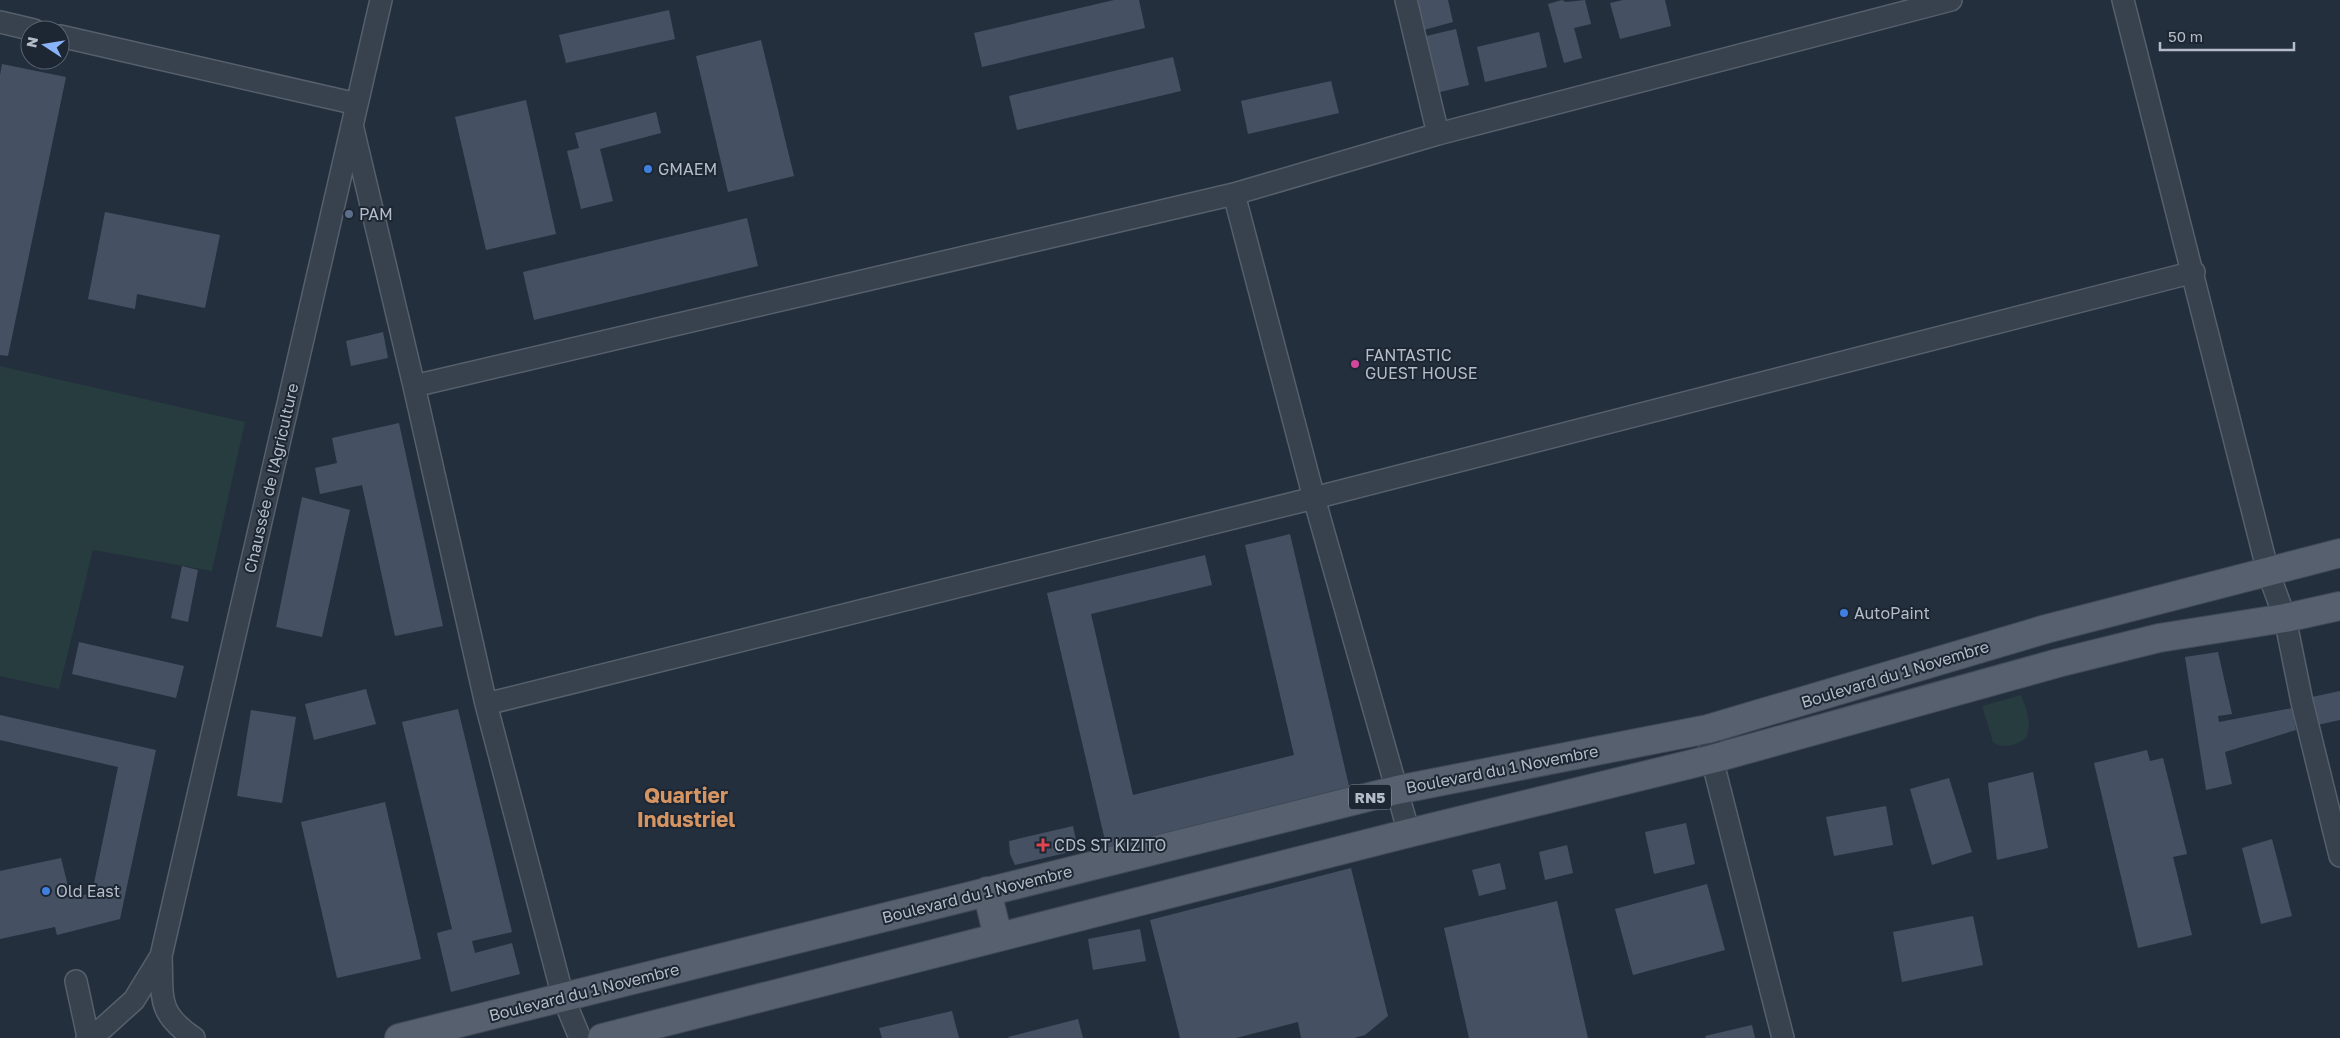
<svg xmlns="http://www.w3.org/2000/svg" width="2340" height="1038" viewBox="0 0 2340 1038" font-family="'Golos Text',sans-serif">
	<style>
		.green { fill: #263c3f }
		.building { fill: #455162 }
		.lines { fill: none; stroke-linecap: round; stroke-linejoin: round }
		.minor-casing { stroke: #565f6c; stroke-width: 24 }
		.major-casing { stroke: #414a57; stroke-width: 30 }
		.minor { stroke: #38414e; stroke-width: 21 }
		.major { stroke: #56606e; stroke-width: 28 }
		.shop-dot { fill: #3f7fe0; stroke: #1d2633; stroke-width: 2 }
		.service-dot { fill: #5c6f8a; stroke: #1d2633; stroke-width: 2 }
		.hotel-dot { fill: #d1479c; stroke: #1d2633; stroke-width: 2 }
		.health-dot { fill: #e0444e; stroke: #1d2633; stroke-width: 2 }
		.labels { text-anchor: middle; dominant-baseline: central; stroke-width: 4; stroke-linejoin: round; paint-order: stroke }
		.shield { fill: #1d2633; stroke: #878f9c; stroke-width: 1 }
		.shield-label { font-size: 15px; font-weight: bold; fill: #b4bcc9 }
		.poi-label { font-size: 16px; fill: #b4bcc9; stroke: #1d2633; text-anchor: start }
		.street-label { font-size: 16px; fill: #b4bcc9; stroke: #1d2633 }
		.district-label { font-size: 21px; font-weight: bold; fill: #d59563; stroke: #1d2633 }
	</style>
	<rect width="100%" height="100%" fill="#242f3e"/>
	<path class="green" d="M 0,366 L 245,422 L 212,571 L 93,550 L 59,689 L 0,676 Z
		M 2021,695 C 2027,710 2032,722 2026,738 C 2017,745 2002,750 1993,742 L 1982,706 Z"/>
	<path class="building" d="M 1114,0 L 1139,0 L 1145,28 L 982,67 L 974,33 Z
		M 1412,0 L 1448,0 L 1453,22 L 1420,31 Z
		M 1562,0 L 1566,2 L 1585,0 L 1591,24 L 1574,28 L 1582,58 L 1564,63 L 1548,4 Z
		M 1623,0 L 1665,0 L 1671,26 L 1620,39 L 1610,3 Z
		M 669,10 L 675,39 L 566,63 L 559,35 Z
		M 1456,29 L 1469,85 L 1436,93 L 1422,37 Z
		M 1539,32 L 1547,67 L 1485,82 L 1477,47 Z
		M 761,40 L 794,176 L 728,192 L 696,56 Z
		M 1173,57 L 1181,91 L 1017,130 L 1009,96 Z
		M 2,64 L 66,77 L 8,356 L 0,355 L 0,75 Z
		M 1331,81 L 1339,113 L 1248,134 L 1241,101 Z
		M 526,100 L 556,234 L 486,250 L 455,117 Z
		M 656,112 L 661,133 L 600,149 L 613,201 L 581,209 L 567,151 L 579,148 L 575,133 Z
		M 105,212 L 220,235 L 205,308 L 137,294 L 135,309 L 88,299 Z
		M 747,218 L 758,266 L 534,320 L 523,272 Z
		M 383,332 L 388,358 L 351,366 L 346,341 Z
		M 399,423 L 443,626 L 395,636 L 362,485 L 320,494 L 315,468 L 337,463 L 332,438 Z
		M 302,497 L 350,510 L 322,637 L 276,627 Z
		M 1290,534 L 1350,790 L 1107,849 L 1047,593 L 1205,555 L 1212,585 L 1091,614 L 1133,795 L 1294,755 L 1245,545 Z
		M 182,566 L 198,570 L 188,622 L 171,618 Z
		M 79,642 L 184,666 L 176,698 L 72,674 Z
		M 2218,652 L 2232,714 L 2218,716 L 2219,722 L 2292,708 L 2296,730 L 2225,752 L 2232,784 L 2206,790 L 2185,657 Z
		M 366,689 L 376,724 L 314,740 L 305,704 Z
		M 2340,691 L 2340,720 L 2317,725 L 2312,697 Z
		M 458,709 L 512,932 L 472,941 L 475,953 L 512,943 L 520,974 L 451,992 L 437,933 L 452,929 L 402,722 Z
		M 251,710 L 296,717 L 282,803 L 237,796 Z
		M 0,715 L 156,750 L 120,919 L 57,935 L 55,927 L 0,939 L 0,871 L 61,858 L 71,898 L 92,893 L 118,767 L 0,740 Z
		M 2147,750 L 2150,761 L 2163,758 L 2187,854 L 2173,857 L 2192,935 L 2138,948 L 2094,763 Z
		M 2033,772 L 2048,848 L 1997,860 L 1988,783 Z
		M 1949,778 L 1972,852 L 1932,865 L 1910,789 Z
		M 385,802 L 421,959 L 337,978 L 301,822 Z
		M 1886,806 L 1893,845 L 1834,856 L 1826,817 Z
		M 1686,823 L 1695,864 L 1654,874 L 1645,832 Z
		M 1073,826 L 1078,850 L 1015,865 L 1010,854 L 1009,841 Z
		M 2272,839 L 2292,916 L 2261,924 L 2242,848 Z
		M 1567,845 L 1573,873 L 1545,880 L 1539,852 Z
		M 1500,863 L 1506,889 L 1479,896 L 1472,870 Z
		M 1351,868 L 1388,1016 L 1365,1035 L 1354,1038 L 1301,1038 L 1298,1022 L 1236,1038 L 1180,1038 L 1150,920 Z
		M 1707,884 L 1725,950 L 1633,975 L 1615,909 Z
		M 1557,901 L 1588,1038 L 1469,1038 L 1444,928 Z
		M 1973,916 L 1983,965 L 1902,982 L 1893,932 Z
		M 1140,929 L 1146,961 L 1093,970 L 1088,939 Z
		M 952,1011 L 959,1038 L 882,1038 L 879,1028 Z
		M 1078,1019 L 1083,1038 L 1009,1038 L 1008,1037 Z
		M 1752,1025 L 1755,1038 L 1706,1038 L 1705,1036 Z"/>
	<g class="lines">
		<defs>
			<path id="minor" d="M 1406,0 L 1438,134
				M 2123,0 L 2268,572 L 2285,618 L 2302,702 L 2340,856
				M 0,22 L 34,30
				M 60,36 L 357,104
				M 353,129 L 414,386 L 486,704 L 563,997 L 580,1038
				M 1234,194 L 1314,498 L 1409,833
				M 414,386 L 1234,194 L 1438,134 L 1951,0
				M 486,704 L 1314,498 L 2194,272
				M 1708,729 L 1712,759 L 1783,1038
				M 76,981 L 88,1037
				M 87,1038 L 103,1028 L 134,1000 L 161,956
				M 194,1038 C 156,1012 163,998 161,956 L 381,0"/>
			<path id="major" d="M 987,891 L 998,937
				M 399,1038 L 1397,790 L 1708,729 L 2046,629 L 2340,553
				M 602,1038 L 1409,833 L 1712,759 L 2058,663 L 2159,638 L 2285,618 L 2340,606"/>
		</defs>
		<use href="#minor" class="minor-casing"/>
		<use href="#major" class="major-casing"/>
		<use href="#minor" class="minor"/>
		<use href="#major" class="major"/>
	</g>
	<g class="shop-dot">
		<circle cx="648" cy="169" r="5"/>
		<circle cx="1844" cy="613" r="5"/>
		<circle cx="46" cy="891" r="5"/>
	</g>
	<circle class="service-dot" cx="349" cy="214" r="5"/>
	<circle class="hotel-dot" cx="1355" cy="364" r="5"/>
	<path class="health-dot" d="M1040.5 837.5h5v5h5v5h-5v5h-5v-5h-5v-5h5z"/>
	<g class="labels">
		<rect class="shield" x="1349" y="784.5" width="42" height="25" rx="4"/>
		<g class="shield-label">
			<text x="1370" y="797">RN5</text>
		</g>
		<g class="poi-label">
			<text x="658" y="169">GMAEM</text>
			<text x="359" y="214">PAM</text>
			<text x="1365" y="355">FANTASTIC<tspan x="1365" dy="18">GUEST HOUSE</tspan></text>
			<text x="1854" y="613">AutoPaint</text>
			<text x="1054" y="845">CDS ST KIZITO</text>
			<text x="56" y="891">Old East</text>
		</g>
		<g class="street-label">
			<text transform="translate(271 478) rotate(-77)">Chaussée de l'Agriculture</text>
			<text transform="translate(1895 674) rotate(-17)">Boulevard du 1 Novembre</text>
			<text transform="translate(1502 769) rotate(-11)">Boulevard du 1 Novembre</text>
			<text transform="translate(977 894) rotate(-14)">Boulevard du 1 Novembre</text>
			<text transform="translate(584 992) rotate(-14)">Boulevard du 1 Novembre</text>
		</g>
		<g class="district-label">
			<text x="686" y="795">Quartier<tspan x="686" dy="24">Industriel</tspan></text>
		</g>
	</g>
	<g transform="translate(45 45) rotate(282)"><circle r="24" fill="#1d2633" stroke="#59626f"/>
	<path d="M0-4L9 19L0 12L-9 19Z" fill="#8ab4f8"/>
	<text y="-8" font-size="14" font-weight="bold" text-anchor="middle" fill="#b4bcc9">N</text>
	</g>
	<path d="M2160 42v8h134v-8" fill="none" stroke="#b4bcc9" stroke-width="2.5"/>
	<text x="2168" y="42" font-size="15" fill="#b4bcc9" stroke="#1d2633" stroke-width="4" paint-order="stroke">50 m</text>
</svg>
